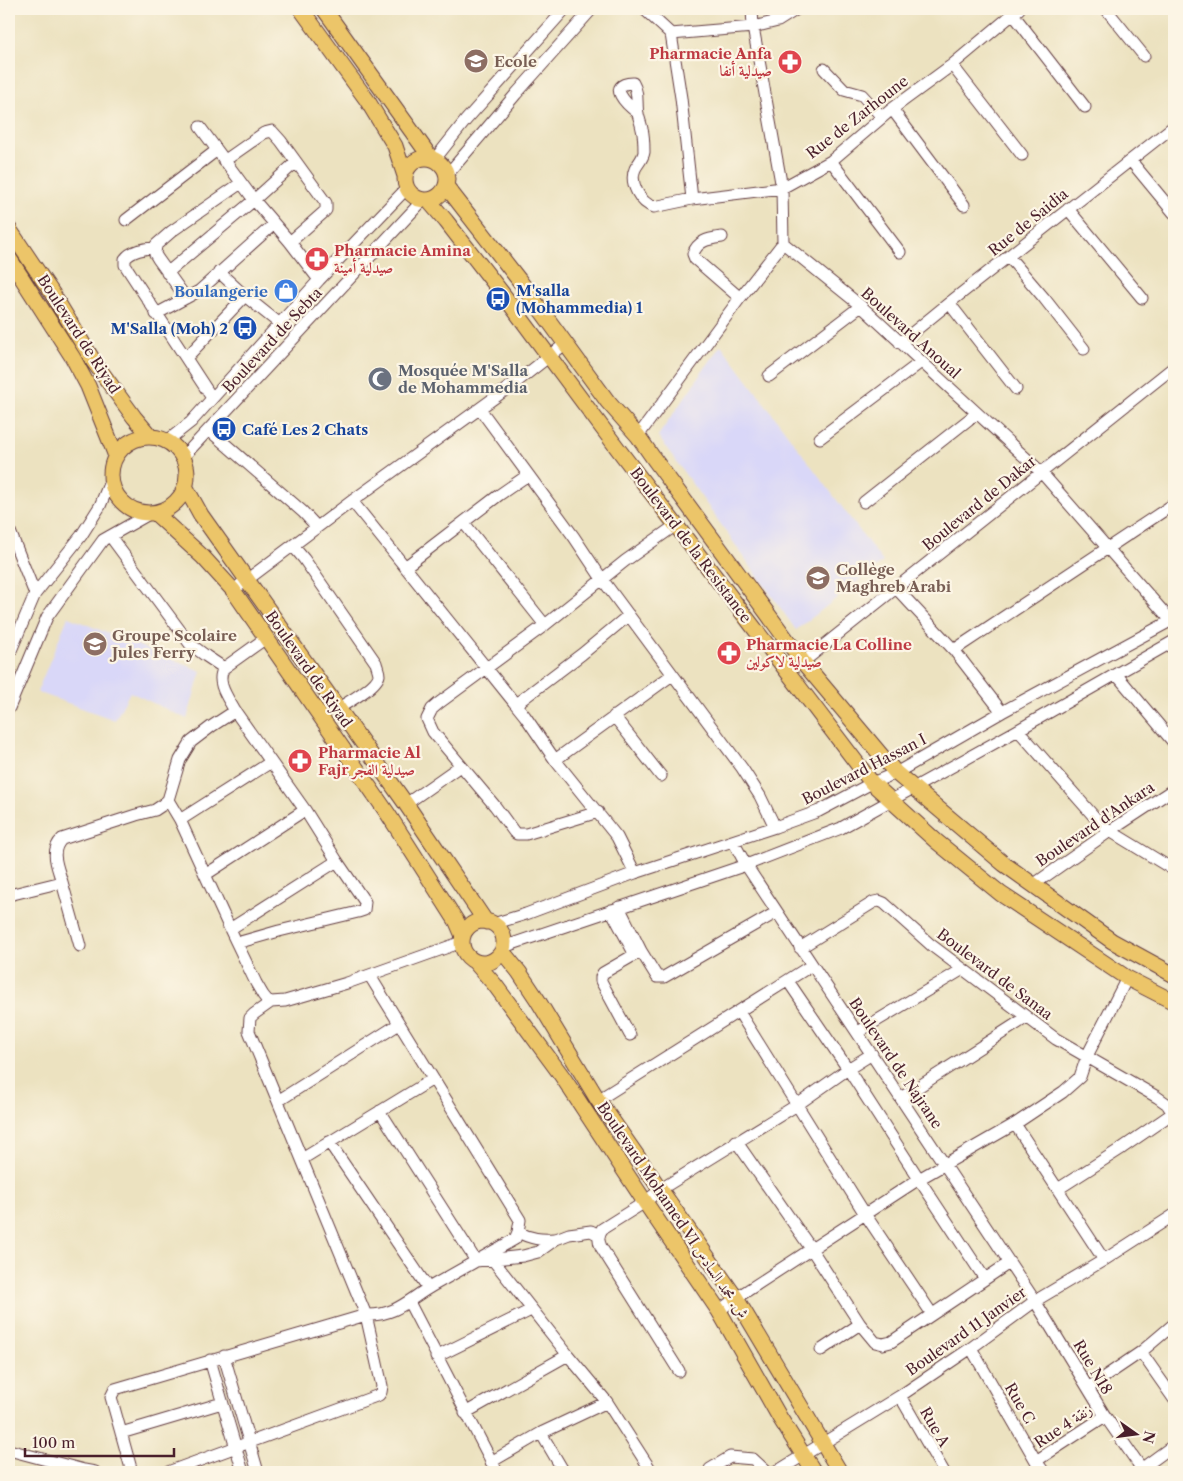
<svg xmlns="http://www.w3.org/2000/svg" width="1183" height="1481" viewBox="0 0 1183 1481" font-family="'Libre Caslon Text',Amiri,serif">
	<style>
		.built { fill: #d9d7f8 }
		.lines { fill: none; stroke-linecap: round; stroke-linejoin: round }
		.minor-casing { stroke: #623c41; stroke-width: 13 }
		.major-casing { stroke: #623c41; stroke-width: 17 }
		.minor { stroke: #fff; stroke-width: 11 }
		.major { stroke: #ecc569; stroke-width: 15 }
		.labels { text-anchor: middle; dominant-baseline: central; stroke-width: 4.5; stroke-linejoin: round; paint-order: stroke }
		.health-label { font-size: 15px; font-weight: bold; fill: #be3a42; stroke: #fcf5e5; text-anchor: start }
		.education-label { font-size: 15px; font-weight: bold; fill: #785e54; stroke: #fcf5e5; text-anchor: start }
		.street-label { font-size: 15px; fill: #4a1f2b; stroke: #fcf5e5 }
		.transit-label { font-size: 15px; font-weight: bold; fill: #164399; stroke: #fcf5e5; text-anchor: start }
		.shop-label { font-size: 15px; font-weight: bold; fill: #366cbe; stroke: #fcf5e5; text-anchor: end }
		.worship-label { font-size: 15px; font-weight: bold; fill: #5b616d; stroke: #fcf5e5; text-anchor: start }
	</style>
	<rect width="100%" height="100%" fill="#fcf5e5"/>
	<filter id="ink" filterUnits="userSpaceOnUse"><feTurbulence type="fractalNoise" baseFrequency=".02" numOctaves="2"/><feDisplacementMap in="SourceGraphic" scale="10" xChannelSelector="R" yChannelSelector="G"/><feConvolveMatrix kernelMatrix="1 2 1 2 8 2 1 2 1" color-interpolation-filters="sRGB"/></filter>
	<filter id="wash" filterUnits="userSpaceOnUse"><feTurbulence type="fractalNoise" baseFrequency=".0096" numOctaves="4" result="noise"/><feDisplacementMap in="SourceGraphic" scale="20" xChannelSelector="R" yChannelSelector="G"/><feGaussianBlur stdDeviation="1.12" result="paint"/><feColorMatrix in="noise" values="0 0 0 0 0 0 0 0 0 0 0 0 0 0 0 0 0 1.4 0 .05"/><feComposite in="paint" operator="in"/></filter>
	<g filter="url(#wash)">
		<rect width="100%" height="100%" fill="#ece2c0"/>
		<path class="built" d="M 721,345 L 883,562 L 796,630 L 658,436 Z
			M 68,617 L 201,671 L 187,719 L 130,692 L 115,720 L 37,692 Z"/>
	</g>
	<g filter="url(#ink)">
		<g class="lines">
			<defs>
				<path id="minor" d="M 644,9 L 671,34 L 681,98 L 692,199
					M 752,9 L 753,27 L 782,188 L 783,243 L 861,306 L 1041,472 L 1174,624
					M 1009,9 L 1085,107
					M 1106,9 L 1144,56
					M 671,34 L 753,27 L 778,21 L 797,9
					M 952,65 L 1022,155
					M 824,69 L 844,90 L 862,95 L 882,117
					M 892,109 L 964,205
					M 638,113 C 627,105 605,84 633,83 C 639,93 636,103 638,114 C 639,119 641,123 642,129 C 644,136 644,145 644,152 C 643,159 638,163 635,169 C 629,183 640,203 654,207 L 692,199 L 782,188 L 831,161 L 892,109 L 952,65 L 1019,9
					M 200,127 L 254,200 L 290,242 L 319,280
					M 435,159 L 466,120 L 565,9
					M 224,161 L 264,133 L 272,131 L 281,141 L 326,203 L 326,210 L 323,213 L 290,242
					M 831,161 L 900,252
					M 1131,161 L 1174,213
					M 447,175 L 516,94 L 592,9
					M 1068,209 L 1142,298
					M 126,220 L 217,150
					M 722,237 C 709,239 698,240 693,254 L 695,259 L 740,298
					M 155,248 C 144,248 131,251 125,259 L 125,265 L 212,398
					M 1009,257 L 1044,298 L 1084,349
					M 219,272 L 245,296 L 280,324
					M 167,273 L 254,200 L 296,162
					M 186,298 L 158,259 L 155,254 L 156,245 L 172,231 L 241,183
					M 949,303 L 1016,389
					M 156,314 L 199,291 L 274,224
					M 900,343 L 949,303 L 1174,126
					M 186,358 L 245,296
					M 769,376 L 861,306
					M 480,409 L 574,537 L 602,579 L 742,768 L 760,796 L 775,827
					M 209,430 L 303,512 L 317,527
					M 638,436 L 740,298 L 783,243
					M 820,438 L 921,362
					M 167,441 L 191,422 L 319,280 L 407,188
					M 183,457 L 423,200
					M 352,501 L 525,716 L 555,760 L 617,837 L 635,873
					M 864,502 L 977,413
					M 464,523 L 545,625
					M 9,529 L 35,594
					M 110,536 L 190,644 L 206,656 L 224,668
					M 293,546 L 304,559 L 376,663 C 377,667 379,671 379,675 C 377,686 347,703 337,709
					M 405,567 L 499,495 L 528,475
					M 240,585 L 352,501 L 519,380 L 565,344
					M 896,588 L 954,650 L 1002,712
					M 954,650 L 1174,504
					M 9,655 L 35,594 L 81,536 L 100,506 L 111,479
					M 803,662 L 1174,367
					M 1116,674 L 1174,743
					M 516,704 L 582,654 L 629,615
					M 9,708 L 47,617 L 103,540 L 149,514
					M 235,711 L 305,810 L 337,861 L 365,902 L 364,910 L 358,912 L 279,931 L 237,943
					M 614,716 L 661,776
					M 1018,730 L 1098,821 L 1110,831 L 1174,870
					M 555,760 L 672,675
					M 168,800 L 180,820 L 230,929 L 256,983 L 263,995 L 267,1000 L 271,1002 L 285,1001 L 347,983 L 462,942
					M 406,804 L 460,766
					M 598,812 L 526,834 L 517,834 L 514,832 L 495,806 L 433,732 L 427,719 L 432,709 L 439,703 L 545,625 L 625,561 L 676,525
					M 180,820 L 271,762
					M 733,841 L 746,865 L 1035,1301 L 1105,1416 L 1144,1472
					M 205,875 L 305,810
					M 62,882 L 80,946
					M 1033,885 L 1110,831 L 1174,789
					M 9,895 L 62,882 C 58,868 49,851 62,839 L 136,815 L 155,810 L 161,806 L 168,800 L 180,760 L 191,742 L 212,726 L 235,711 C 228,698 215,682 224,668 L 266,638
					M 619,907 L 641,951
					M 611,910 L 635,955
					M 493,924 L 526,914 L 635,873 L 775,827 L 819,811 L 872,783 L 896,773 L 1002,712 L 1174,619
					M 230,929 L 337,861
					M 503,947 L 746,865 L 841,828 L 1018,730 L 1174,641
					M 800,948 L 874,902 L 879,901 L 884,903 L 931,945 L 1056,1039 L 1157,1097 L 1167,1104 L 1174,1115
					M 788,981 L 848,1069 L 919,1179 L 985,1279
					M 271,1002 L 254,1014 L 250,1018 L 249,1031 L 366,1315 C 396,1316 409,1299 432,1286 C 460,1270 487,1255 515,1239 L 518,1232 L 520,1220 L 370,976
					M 739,1012 L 865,1214 L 932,1314
					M 858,1032 L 963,969
					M 630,1035 L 601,981 L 601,977 L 603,973 L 641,951 L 657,977 L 664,977 L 777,912
					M 901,1098 L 1027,1017
					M 598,1100 L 812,965
					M 278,1101 L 399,1024
					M 380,1111 L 476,1261 L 523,1256 L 538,1252 L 556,1239 L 569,1234 L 591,1231 L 599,1235
					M 1015,1124 L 1104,1260
					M 736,1141 L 812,1250 L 860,1324 L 875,1342 L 883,1344 L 891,1342 L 1009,1263
					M 329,1142 L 428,1288
					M 302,1159 L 433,1079
					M 1058,1189 L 1122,1148 L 1173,1113
					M 518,1232 C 531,1239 541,1240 554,1239
					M 493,1260 L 568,1355 L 607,1402 L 652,1472
					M 409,1302 L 497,1472
					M 719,1311 L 736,1298 L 919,1179 L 1015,1124 L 1063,1092 L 1080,1077 L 1087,1056 L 1127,978
					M 971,1348 L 1036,1461 L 1044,1472
					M 821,1350 L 860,1324
					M 1141,1352 L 1174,1399
					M 224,1356 L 258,1472
					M 436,1357 L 531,1310
					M 210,1360 L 243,1472
					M 679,1371 L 601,1247 C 598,1240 598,1236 602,1229 L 645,1202 L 661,1189 L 797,1105 L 848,1069 L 872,1054
					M 1088,1388 L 1141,1352 L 1174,1324
					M 900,1396 L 944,1472
					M 465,1413 L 568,1355
					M 121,1433 L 222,1403
					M 541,1433 L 564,1472
					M 9,1450 L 84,1470 L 95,1472
					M 1036,1461 L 1105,1416
					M 491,1462 L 541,1433 L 607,1402
					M 132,1472 L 111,1397 L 115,1389 L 366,1315 L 382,1386 L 381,1392 L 379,1395 L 168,1472
					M 709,1472 L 710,1469 L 730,1457 L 753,1459 L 767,1472
					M 776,1472 L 900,1396 L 971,1348 L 1035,1301 L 1104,1260 L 1174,1215
					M 1137,1472 L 1174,1445"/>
				<path id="major" d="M 301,9 L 367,100 L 395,146 L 405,176
					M 324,9 L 431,158
					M405 179a21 21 0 1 1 42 0a21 21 0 1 1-42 0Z
					M 446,186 L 519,280 L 608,402 L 638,436 L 654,459 L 803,662 L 896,773 L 1004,864 L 1112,941 L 1174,975
					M 428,200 L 446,221 L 505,297 L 618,449 L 872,783 L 936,841 L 1001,894 L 1127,978 L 1174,1002
					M 9,229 L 52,293 L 94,362 L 134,417 L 151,437
					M 9,258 L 73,358 L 88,386 L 116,456
					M111 475a38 38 0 1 1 76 0a38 38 0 1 1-76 0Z
					M 186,488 L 201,515 L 406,804 L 486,922
					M 155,513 L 203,557 L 233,590 L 388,814 L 457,922 L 463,936
					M462 942a21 21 0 1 1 42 0a21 21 0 1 1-42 0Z
					M 502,951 L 519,972 L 537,999 L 598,1100 L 736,1298 L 840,1472
					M 475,962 L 495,985 L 562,1076 L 645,1202 L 719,1311 L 780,1418 L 814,1472"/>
			</defs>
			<use href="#minor" class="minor-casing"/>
			<use href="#major" class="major-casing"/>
			<use href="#minor" class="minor"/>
			<use href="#major" class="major"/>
		</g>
	</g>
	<defs>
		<symbol id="school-disc" viewBox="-11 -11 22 22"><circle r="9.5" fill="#8d6e63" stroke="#fcf5e5"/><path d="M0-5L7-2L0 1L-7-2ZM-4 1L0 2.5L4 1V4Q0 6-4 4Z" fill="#fff"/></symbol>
		<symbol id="pharmacy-disc" viewBox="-11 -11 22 22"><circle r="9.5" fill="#e0444e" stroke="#fcf5e5"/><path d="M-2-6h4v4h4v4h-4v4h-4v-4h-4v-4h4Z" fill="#fff"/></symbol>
		<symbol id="shop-disc" viewBox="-11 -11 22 22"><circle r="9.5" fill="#3f7fe0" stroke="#fcf5e5"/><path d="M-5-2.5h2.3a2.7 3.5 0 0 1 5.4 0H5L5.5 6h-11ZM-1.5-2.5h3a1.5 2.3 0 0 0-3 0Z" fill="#fff"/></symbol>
		<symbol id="bus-disc" viewBox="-11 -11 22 22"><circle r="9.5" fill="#1a4fb4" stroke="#fcf5e5"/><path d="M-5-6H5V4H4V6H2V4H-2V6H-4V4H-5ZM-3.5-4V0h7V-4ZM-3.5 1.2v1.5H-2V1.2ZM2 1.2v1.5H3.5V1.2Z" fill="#fff"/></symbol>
		<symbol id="mosque-disc" viewBox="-11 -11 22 22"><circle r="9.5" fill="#6b7280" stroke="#fcf5e5"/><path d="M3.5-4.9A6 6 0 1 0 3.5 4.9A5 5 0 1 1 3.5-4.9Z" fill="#fff"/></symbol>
	</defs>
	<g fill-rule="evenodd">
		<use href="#school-disc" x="462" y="47" width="28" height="28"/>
		<use href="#pharmacy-disc" x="776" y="48" width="28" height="28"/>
		<use href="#pharmacy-disc" x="303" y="245" width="28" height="28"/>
		<use href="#shop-disc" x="272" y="277" width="28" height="28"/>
		<use href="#bus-disc" x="484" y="285" width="28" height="28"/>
		<use href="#bus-disc" x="231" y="314" width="28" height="28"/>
		<use href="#mosque-disc" x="366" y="365" width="28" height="28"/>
		<use href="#bus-disc" x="210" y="415" width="28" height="28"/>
		<use href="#school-disc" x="804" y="564" width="28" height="28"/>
		<use href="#school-disc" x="81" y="630" width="28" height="28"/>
		<use href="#pharmacy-disc" x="715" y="639" width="28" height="28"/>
		<use href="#pharmacy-disc" x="286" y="747" width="28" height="28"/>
	</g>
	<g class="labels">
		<g class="health-label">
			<text x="772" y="53" text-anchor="end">Pharmacie Anfa<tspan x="772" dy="17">صيدلية أنفا</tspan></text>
			<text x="334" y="250">Pharmacie Amina<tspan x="334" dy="17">صيدلية أمينة</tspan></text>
			<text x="746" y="644">Pharmacie La Colline<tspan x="746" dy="17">صيدلية لاكولين</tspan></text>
			<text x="318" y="752">Pharmacie Al<tspan x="318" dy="17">Fajr صيدلية الفجر</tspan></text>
		</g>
		<g class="education-label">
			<text x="494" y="61">Ecole</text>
			<text x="836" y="569">Collège<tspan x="836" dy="17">Maghreb Arabi</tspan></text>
			<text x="112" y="635">Groupe Scolaire<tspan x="112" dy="17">Jules Ferry</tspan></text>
		</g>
		<g class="street-label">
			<text transform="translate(857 117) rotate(-38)">Rue de Zarhoune</text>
			<text transform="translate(1028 222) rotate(-39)">Rue de Saidia</text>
			<text transform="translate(911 333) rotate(42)">Boulevard Anoual</text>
			<text transform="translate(79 334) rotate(57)">Boulevard de Riyad</text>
			<text transform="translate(272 340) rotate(-47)">Boulevard de Sebta</text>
			<text transform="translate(979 503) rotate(-39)">Boulevard de Dakar</text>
			<text transform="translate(691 545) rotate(53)">Boulevard de la Resistance</text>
			<text transform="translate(309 669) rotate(55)">Boulevard de Riyad</text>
			<text transform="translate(864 769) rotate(-27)">Boulevard Hassan I</text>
			<text transform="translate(1095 824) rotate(-34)">Boulevard d'Ankara</text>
			<text transform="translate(995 974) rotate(37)">Boulevard de Sanaa</text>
			<text transform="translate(896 1063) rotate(56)">Boulevard de Najrane</text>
			<text transform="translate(673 1210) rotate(56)">Boulevard Mohamed VI ش. محمد السادس</text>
			<text transform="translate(966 1331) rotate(-35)">Boulevard 11 Janvier</text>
			<text transform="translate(1093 1367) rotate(59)">Rue N18</text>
			<text transform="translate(1020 1403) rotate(60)">Rue C</text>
			<text transform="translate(1063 1426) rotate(-34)">Rue 4 زنقة</text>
			<text transform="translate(935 1427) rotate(60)">Rue A</text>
		</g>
		<g class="transit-label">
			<text x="516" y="290">M'salla<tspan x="516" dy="17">(Mohammedia) 1</tspan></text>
			<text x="228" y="328" text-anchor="end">M'Salla (Moh) 2</text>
			<text x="242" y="429">Café Les 2 Chats</text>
		</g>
		<g class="shop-label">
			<text x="268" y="291">Boulangerie</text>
		</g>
		<g class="worship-label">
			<text x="398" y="370">Mosquée M'Salla<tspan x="398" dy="17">de Mohammedia</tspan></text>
		</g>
	</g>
	<rect width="1183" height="1481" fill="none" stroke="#fcf5e5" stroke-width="30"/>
	<g transform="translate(1136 1434) rotate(104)" stroke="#fcf5e5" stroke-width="4" paint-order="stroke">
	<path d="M0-4L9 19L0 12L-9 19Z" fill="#4a1f2b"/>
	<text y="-8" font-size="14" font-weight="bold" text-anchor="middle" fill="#4a1f2b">N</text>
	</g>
	<path d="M25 1448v8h149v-8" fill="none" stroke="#4a1f2b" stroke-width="2.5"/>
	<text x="32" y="1448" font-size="15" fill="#4a1f2b" stroke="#fcf5e5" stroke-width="4" paint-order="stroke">100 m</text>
</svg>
